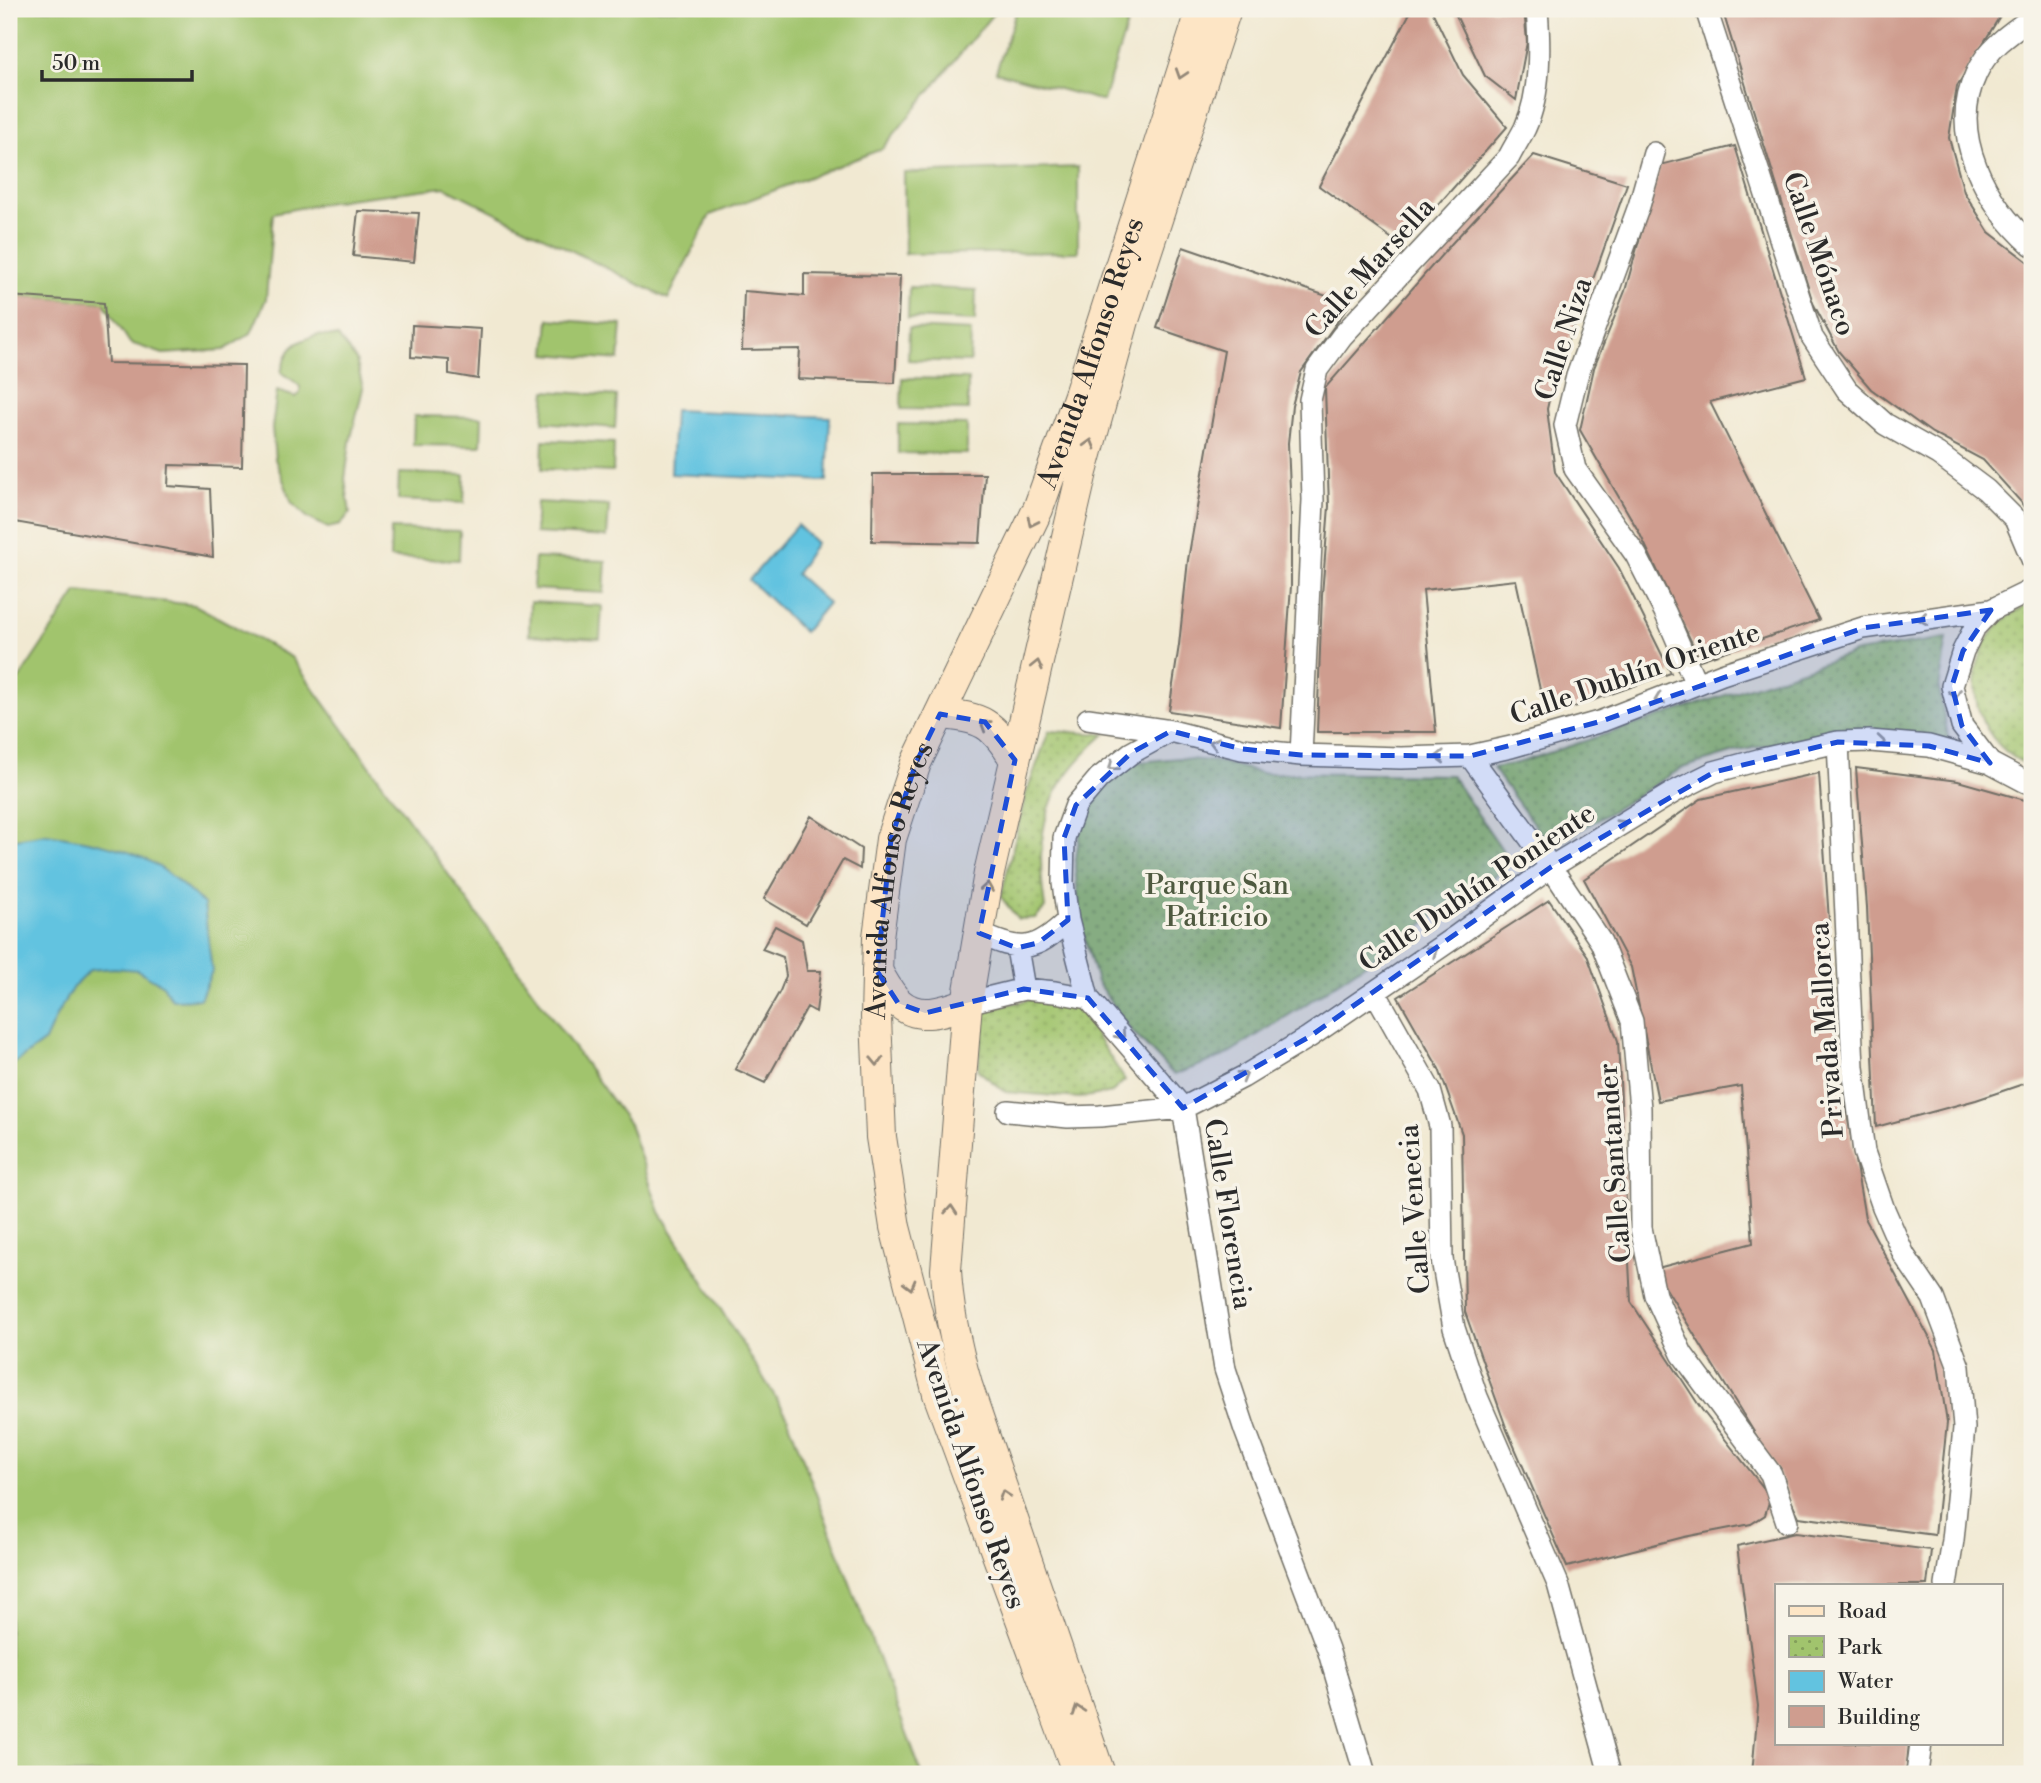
<svg xmlns="http://www.w3.org/2000/svg" width="2041" height="1783" viewBox="0 0 2041 1783" font-family="'Libre Bodoni',serif">
	<style>
		.grass { fill: #a1c46d; stroke: #66784c; stroke-width: 2 }
		.park { fill: url(#park-dots); stroke: #66784c; stroke-width: 2 }
		.water { fill: #62c3e0; stroke: #467786; stroke-width: 2 }
		.building { fill: #cf9d8f }
		.lines { fill: none; stroke-linecap: round; stroke-linejoin: round }
		.street-casing { stroke: #706e65; stroke-width: 24 }
		.secondary-casing { stroke: #706e65; stroke-width: 32 }
		.street { stroke: #fff; stroke-width: 21 }
		.secondary { stroke: #fde5c5; stroke-width: 30 }
		.oneway { stroke: #948878 }
		.oneway2 { stroke: #a0a0a0 }
		.marked { fill: #1d4ed8; fill-opacity: 0.2; stroke: #1d4ed8; stroke-width: 5; stroke-dasharray: 14 9; stroke-linejoin: round }
		.labels { text-anchor: middle; dominant-baseline: central; stroke-width: 7; stroke-linejoin: round; paint-order: stroke }
		.street-label { font-size: 28px; fill: #2b2b2b; stroke: #f7f3e8 }
		.park-label { font-size: 28px; fill: #4e593f; stroke: #f7f3e8 }
	</style>
	<defs>
		<pattern id="park-dots" width="8" height="8" patternUnits="userSpaceOnUse" patternTransform="scale(1.75)"><rect width="8" height="8" fill="#a1c46d"/><path d="M2 2h.1M6 6h.1" fill="none" stroke="#839f5a" stroke-width="1.8" stroke-linecap="round"/></pattern>
	</defs>
	<rect width="100%" height="100%" fill="#f7f3e8"/>
	<filter id="ink" filterUnits="userSpaceOnUse"><feTurbulence type="fractalNoise" baseFrequency=".0143" numOctaves="2"/><feDisplacementMap in="SourceGraphic" scale="14" xChannelSelector="R" yChannelSelector="G"/><feConvolveMatrix kernelMatrix="1 2 1 2 8 2 1 2 1" color-interpolation-filters="sRGB"/></filter>
	<filter id="wash" filterUnits="userSpaceOnUse"><feTurbulence type="fractalNoise" baseFrequency=".00686" numOctaves="4" result="noise"/><feDisplacementMap in="SourceGraphic" scale="28" xChannelSelector="R" yChannelSelector="G"/><feGaussianBlur stdDeviation="1.57" result="paint"/><feColorMatrix in="noise" values="0 0 0 0 0 0 0 0 0 0 0 0 0 0 0 0 0 1.4 0 .05"/><feComposite in="paint" operator="in"/></filter>
	<g filter="url(#wash)">
		<rect width="100%" height="100%" fill="#f1e9d2"/>
		<path class="grass" d="M 9,9 L 997,9 L 882,149 L 710,215 L 668,299 L 445,187 L 347,199 L 273,213 L 266,299 L 251,333 L 224,350 L 163,354 L 130,343 L 104,303 L 9,296 Z
			M 1017,9 L 1132,9 L 1103,101 L 996,72 Z
			M 1078,167 L 1078,252 L 905,254 L 904,173 Z
			M 909,287 L 976,290 L 975,321 L 908,318 Z
			M 549,319 L 622,325 L 619,360 L 546,354 Z
			M 909,328 L 971,331 L 970,362 L 908,360 Z
			M 318,335 L 338,337 L 356,360 L 363,388 L 350,442 L 345,479 L 350,513 L 340,525 L 328,528 L 308,518 L 292,503 L 284,482 L 275,459 L 272,428 L 277,391 L 296,397 L 300,393 L 300,387 C 295,380 287,378 281,372 C 288,347 293,342 318,335 Z
			M 902,378 L 968,379 L 968,410 L 901,409 Z
			M 546,391 L 617,396 L 615,428 L 543,422 Z
			M 414,416 L 482,417 L 481,446 L 413,445 Z
			M 898,424 L 967,425 L 967,454 L 898,453 Z
			M 543,440 L 614,443 L 613,472 L 542,469 Z
			M 399,473 L 465,475 L 464,503 L 398,500 Z
			M 537,502 L 609,506 L 607,537 L 535,533 Z
			M 391,529 L 460,531 L 459,560 L 390,558 Z
			M 535,558 L 606,561 L 604,593 L 533,589 Z
			M 77,592 L 195,605 L 291,657 L 629,1124 L 660,1212 L 786,1414 L 922,1774 L 9,1774 L 9,694 Z
			M 530,602 L 602,606 L 600,639 L 529,635 Z"/>
		<path class="park" d="M 2032,603 L 2032,767 C 1980,746 1958,686 1990,636 C 2000,620 2016,611 2032,603 Z
			M 1947,638 L 1939,689 L 1949,742 L 1837,732 L 1738,751 L 1682,768 L 1551,848 L 1493,768 L 1518,763 L 1857,652 Z
			M 1049,731 L 1105,734 C 1044,788 1034,829 1045,908 L 1035,918 L 1018,919 L 1001,897 L 1026,794 Z
			M 1179,758 L 1220,762 L 1262,773 L 1451,775 L 1512,864 L 1303,1006 L 1224,1056 L 1174,1075 L 1130,1029 L 1097,982 L 1081,925 L 1075,866 L 1082,816 L 1106,780 L 1140,762 Z
			M 1041,997 L 1079,1009 L 1125,1080 L 1112,1092 L 1080,1098 L 1005,1092 L 978,1070 L 985,1010 Z"/>
		<path class="water" d="M 674,410 L 830,417 L 827,481 L 671,474 Z
			M 797,525 L 816,543 L 796,574 L 828,603 L 804,632 L 749,580 Z
			M 46,834 C 83,839 131,847 162,869 C 177,879 190,893 204,904 L 212,971 L 200,999 L 172,1000 L 163,985 L 137,970 L 114,968 L 90,970 L 73,987 L 57,1014 L 45,1041 L 9,1067 L 9,840 Z"/>
		<g id="blocks">
			<path class="building" d="M 1412,9 L 1431,9 L 1463,75 L 1507,127 L 1402,246 L 1319,186 Z
				M 1453,9 L 1524,9 L 1527,42 L 1516,100 L 1485,76 Z
				M 1722,9 L 2000,9 L 2003,11 L 1957,86 L 1949,138 L 1964,192 L 1989,232 L 2032,265 L 2032,522 L 2021,502 L 1983,460 L 1932,433 L 1871,389 L 1839,352 L 1813,303 Z
				M 1735,146 L 1806,377 L 1710,402 L 1819,620 L 1700,660 L 1639,532 L 1580,430 L 1594,368 L 1625,291 L 1660,165 Z
				M 1534,155 L 1627,184 L 1592,282 L 1555,373 L 1547,409 L 1555,472 L 1619,568 L 1671,673 L 1546,717 L 1516,580 L 1423,590 L 1436,732 L 1317,732 L 1322,595 L 1329,506 L 1325,388 L 1453,242 Z
				M 358,211 L 419,213 L 414,262 L 353,256 Z
				M 1183,247 L 1350,304 L 1301,372 L 1292,406 L 1288,443 L 1291,513 L 1291,586 L 1281,728 L 1169,711 L 1179,645 L 1188,560 L 1224,351 L 1157,328 Z
				M 804,274 L 900,276 L 895,383 L 798,379 L 800,349 L 742,350 L 744,291 L 804,296 Z
				M 9,296 L 104,303 L 108,363 L 244,365 L 242,467 L 169,465 L 168,486 L 210,489 L 213,557 L 9,521 Z
				M 412,325 L 481,329 L 478,379 L 449,374 L 449,360 L 411,357 Z
				M 873,474 L 985,474 L 980,543 L 872,541 Z
				M 1856,768 L 1958,781 L 2032,802 L 2032,1081 L 1976,1100 L 1876,1127 L 1867,907 Z
				M 1819,773 L 1839,1068 L 1865,1218 L 1936,1350 L 1947,1423 L 1935,1535 L 1799,1517 L 1773,1463 L 1654,1269 L 1753,1243 L 1741,1086 L 1658,1101 L 1631,967 L 1584,879 L 1701,799 Z
				M 811,816 L 861,849 L 860,869 L 843,860 L 806,924 L 764,899 Z
				M 1549,900 L 1587,955 L 1618,1041 L 1631,1302 L 1702,1410 L 1766,1491 L 1769,1502 L 1765,1515 L 1751,1524 L 1684,1537 L 1567,1567 L 1507,1430 L 1465,1312 L 1462,1134 L 1439,1069 L 1398,997 Z
				M 775,926 L 802,940 L 807,971 L 821,971 L 816,1012 L 807,1007 L 765,1083 L 735,1069 L 780,991 L 786,976 L 783,957 L 762,949 Z
				M 1795,1533 L 1931,1550 L 1927,1585 L 1777,1585 L 1777,1743 L 1909,1743 L 1906,1774 L 1752,1774 L 1758,1706 L 1737,1546 Z"/>
		</g>
	</g>
	<g filter="url(#ink)">
		<use href="#blocks" fill-opacity="0" stroke="#706e65" stroke-width="2"/>
		<g class="lines">
			<defs>
				<path id="street" d="M 1706,9 L 1812,337 L 1847,390 L 1885,424 L 1938,454 L 1986,490 L 2015,519 L 2032,559
					M 2032,18 C 2010,33 1987,49 1976,74 C 1947,135 1987,205 2032,245
					M 1654,153 L 1639,206 L 1577,376 L 1565,425 L 1575,469 L 1636,555 L 1665,612 L 1696,684
					M 2032,590 L 1991,610 L 1975,627 L 1963,651 L 1952,686 L 1962,726 L 1990,763 L 2026,782 L 2032,782
					M 1088,719 L 1171,731 L 1242,749 L 1301,755 L 1401,758 L 1470,756 L 1511,747 L 1602,721 L 1722,674 L 1863,628 L 1991,610
					M 1171,731 L 1131,753 L 1099,778 L 1076,805 L 1064,838 L 1063,883 L 1068,920 L 1088,998 L 1183,1108 L 1225,1369 L 1245,1430 L 1328,1649 L 1365,1774
					M 1838,742 L 1853,1067 L 1864,1152 L 1883,1207 L 1904,1255 L 1933,1298 L 1959,1367 L 1964,1428 L 1953,1540 L 1946,1585
					M 1301,755 L 1313,500 L 1310,400 L 1317,370 L 1342,336 L 1509,157 C 1514,147 1520,138 1525,128 C 1541,93 1540,47 1537,9
					M 1470,756 L 1551,867 L 1601,942 L 1632,1021 L 1640,1108 L 1641,1228 L 1655,1295 L 1682,1354 L 1771,1474 L 1787,1522
					M 979,933 C 1020,953 1035,952 1068,920
					M 1017,948 L 1024,989
					M 1375,992 L 1430,1090 L 1440,1126 L 1442,1259 L 1454,1328 L 1477,1397 L 1558,1584 L 1610,1774
					M 967,1003 L 1024,989 L 1055,992 L 1088,998
					M 1008,1111 L 1068,1117 L 1100,1116 L 1183,1108 L 1243,1077 L 1309,1037 L 1455,937 L 1551,867 L 1674,792 L 1714,772 L 1762,759 L 1838,742 L 1870,741 L 1929,746 L 1990,763
					M 1917,1774 L 1921,1743"/>
				<g id="secondary">
					<path d="M 940,714 C 982,717 993,723 1015,760"/>
					<path d="M 877,971 C 883,981 890,995 899,1003 C 919,1021 945,1011 967,1003"/>
					<path id="s1" d="M 1078,1774 L 938,1394 L 895,1227 L 881,1137 L 876,1017 L 878,937 L 891,839 L 916,763 L 1038,509 L 1079,395 L 1202,9"/>
					<path d="M 1100,1774 L 967,1385 C 956,1347 948,1310 946,1270 L 967,1003 L 989,873 L 1082,472 L 1124,320 L 1226,9"/>
				</g>
			</defs>
			<use href="#street" class="street-casing"/>
			<use href="#secondary" class="secondary-casing"/>
			<use href="#street" class="street"/>
			<use href="#secondary" class="secondary"/>
		</g>
		<defs><path id="oneway-chevron" d="M-2-3.5L2.5 0L-2 3.5" fill="none" stroke-width="1.6" stroke-linecap="round" stroke-linejoin="round" transform="scale(1.75)"/></defs>
		<g class="oneway">
			<use href="#oneway-chevron" transform="translate(1181 74) rotate(108)"/>
			<use href="#oneway-chevron" transform="translate(1090 444) rotate(-74)"/>
			<use href="#oneway-chevron" transform="translate(1032 522) rotate(116)"/>
			<use href="#oneway-chevron" transform="translate(1037 665) rotate(-77)"/>
			<use href="#oneway-chevron" transform="translate(985 725) rotate(-148)"/>
			<use href="#oneway-chevron" transform="translate(987 887) rotate(-81)"/>
			<use href="#oneway-chevron" transform="translate(877 1061) rotate(88)"/>
			<use href="#oneway-chevron" transform="translate(951 1210) rotate(-86)"/>
			<use href="#oneway-chevron" transform="translate(910 1285) rotate(75)"/>
			<use href="#oneway-chevron" transform="translate(1004 1495) rotate(-109)"/>
			<use href="#oneway-chevron" transform="translate(1078 1710) rotate(-109)"/>
		</g>
		<g class="oneway2">
			<use href="#oneway-chevron" transform="translate(1923 619) rotate(172)"/>
			<use href="#oneway-chevron" transform="translate(1955 694) rotate(81)"/>
			<use href="#oneway-chevron" transform="translate(1659 699) rotate(159)"/>
			<use href="#oneway-chevron" transform="translate(1881 742) rotate(5)"/>
			<use href="#oneway-chevron" transform="translate(1214 743) rotate(-166)"/>
			<use href="#oneway-chevron" transform="translate(1440 757) rotate(178)"/>
			<use href="#oneway-chevron" transform="translate(1113 766) rotate(142)"/>
			<use href="#oneway-chevron" transform="translate(1622 824) rotate(-31)"/>
			<use href="#oneway-chevron" transform="translate(1433 951) rotate(-35)"/>
			<use href="#oneway-chevron" transform="translate(1121 1035) rotate(49)"/>
			<use href="#oneway-chevron" transform="translate(1243 1076) rotate(-30)"/>
		</g>
	</g>
	<path class="marked" d="M 1991,610 L 1963,651 L 1952,686 L 1962,726 L 1990,763 L 1929,746 L 1838,742 L 1714,772 L 1551,867 L 1309,1037 L 1183,1108 L 1088,998 L 1024,989 L 925,1013 L 898,1003 L 877,971 L 891,839 L 916,763 L 940,714 L 985,722 L 1015,760 L 979,933 L 1017,948 L 1038,943 L 1068,920 L 1064,838 L 1076,805 L 1131,753 L 1171,731 L 1242,749 L 1301,755 L 1470,756 L 1602,721 L 1863,628 Z"/>
	<g class="labels">
		<g class="street-label">
			<text transform="translate(1819 254) rotate(71)">Calle Mónaco</text>
			<text transform="translate(1370 268) rotate(-48)">Calle Marsella</text>
			<text transform="translate(1564 339) rotate(-72)">Calle Niza</text>
			<text stroke="none"><textPath href="#s1" startOffset="1494">Avenida Alfonso Reyes</textPath></text>
			<text transform="translate(1635 674) rotate(-19)">Calle Dublín Oriente</text>
			<text stroke="none"><textPath href="#s1" startOffset="928">Avenida Alfonso Reyes</textPath></text>
			<text transform="translate(1477 888) rotate(-34)">Calle Dublín Poniente</text>
			<text transform="translate(1827 1030) rotate(-94)">Privada Mallorca</text>
			<text transform="translate(1615 1163) rotate(-94)">Calle Santander</text>
			<text transform="translate(1415 1209) rotate(-94)">Calle Venecia</text>
			<text transform="translate(1228 1214) rotate(81)">Calle Florencia</text>
			<text transform="translate(971 1474) rotate(71)">Avenida Alfonso Reyes</text>
		</g>
		<g class="park-label">
			<text x="1217" y="885">Parque San<tspan x="1217" dy="32">Patricio</tspan></text>
		</g>
	</g>
	<rect width="2041" height="1783" fill="none" stroke="#f7f3e8" stroke-width="35"/>
	<rect x="1775" y="1584" width="228" height="161" fill="#f7f3e8" stroke="#a5a39c" stroke-width="2"/>
	<rect x="1789" y="1606" width="35" height="10" fill="#fde5c5" stroke="#a5a39c" stroke-width="2"/>
	<text x="1838" y="1618" font-size="21" fill="#2b2b2b">Road</text>
	<rect x="1789" y="1636" width="35" height="21" fill="url(#park-dots)" stroke="#a5a39c" stroke-width="2"/>
	<text x="1838" y="1654" font-size="21" fill="#2b2b2b">Park</text>
	<rect x="1789" y="1671" width="35" height="21" fill="#62c3e0" stroke="#a5a39c" stroke-width="2"/>
	<text x="1838" y="1688" font-size="21" fill="#2b2b2b">Water</text>
	<rect x="1789" y="1706" width="35" height="21" fill="#cf9d8f" stroke="#a5a39c" stroke-width="2"/>
	<text x="1838" y="1724" font-size="21" fill="#2b2b2b">Building</text>
	<path d="M42 70v10h150v-10" fill="none" stroke="#2b2b2b" stroke-width="3.5"/>
	<text x="52" y="70" font-size="21" fill="#2b2b2b" stroke="#f7f3e8" stroke-width="5" paint-order="stroke">50 m</text>
</svg>
